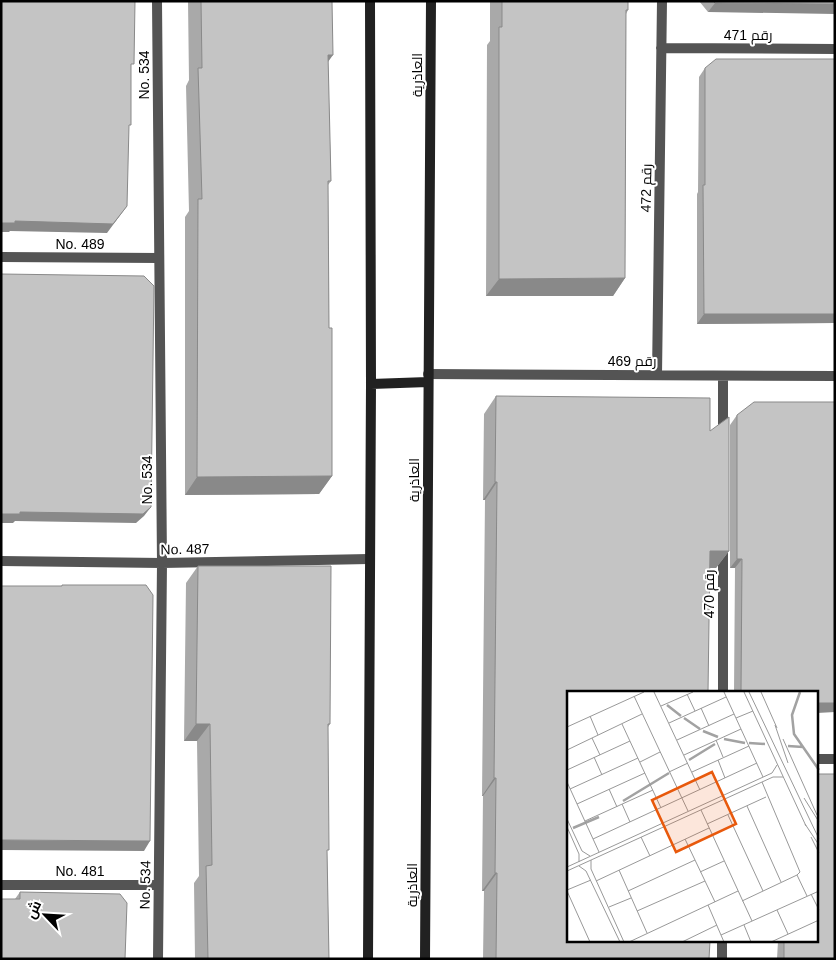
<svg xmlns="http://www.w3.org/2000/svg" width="836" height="960" viewBox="0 0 836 960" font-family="Arial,Cairo,sans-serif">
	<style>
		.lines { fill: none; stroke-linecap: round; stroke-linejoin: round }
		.street { stroke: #545454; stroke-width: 10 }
		.secondary { stroke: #212121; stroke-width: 10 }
		.wall { fill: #a9a9a9 }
		.shaded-wall { fill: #898989 }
		.building { fill: #c4c4c4; stroke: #898989 }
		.labels { text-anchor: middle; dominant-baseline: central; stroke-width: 4; stroke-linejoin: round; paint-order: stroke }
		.street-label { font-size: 14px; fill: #000; stroke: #fff }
		.inset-river { fill: none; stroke: #a2a2a2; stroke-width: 2.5 }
		.inset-road { fill: none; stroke: #999; stroke-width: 1 }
		.view { fill: #e8590c; fill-opacity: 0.15; stroke: #e8590c; stroke-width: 2.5 }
		.inset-edge { fill: none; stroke: #000; stroke-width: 2.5 }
	</style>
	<rect width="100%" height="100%" fill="#fff"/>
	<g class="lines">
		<path class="street" d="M 157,1 L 162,563 L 158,959
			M 661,48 L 835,49
			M 1,257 L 159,258
			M 428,374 L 835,376
			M 657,375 L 662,1
			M 723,435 L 723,376
			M 1,561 L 162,563 L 369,559
			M 723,692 L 723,547
			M 817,759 L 835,759
			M 1,885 L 158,885
			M 722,959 L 722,941"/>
		<path class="secondary" d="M 371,384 L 428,382
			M 368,959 L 371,384 L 370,1
			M 425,959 L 431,1"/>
	</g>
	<path class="wall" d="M 188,1 L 332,1 L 328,62 L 331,181 L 328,185 L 329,328 L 332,476 L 319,494 L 185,495 L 185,217 L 189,211 L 186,86 L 189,80 Z
		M 490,1 L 628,1 L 628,10 L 626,14 L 625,278 L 613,296 L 486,296 L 487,45 L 490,41 Z
		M 699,1 L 835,1 L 708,12 Z
		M 835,59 L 835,323 L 697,324 L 697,194 L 698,192 L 699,77 L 705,68 Z
		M 496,396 L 710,431 L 729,551 L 716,568 L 710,568 L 568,692 L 709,959 L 483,959 L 484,891 L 482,891 L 483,796 L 482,796 L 485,500 L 483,500 L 484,414 Z
		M 737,415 L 817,692 L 734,692 L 735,568 L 730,568 L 730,425 Z
		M 198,566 L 330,724 L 328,727 L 327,852 L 329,959 L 195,959 L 194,883 L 199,876 L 197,741 L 184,741 L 186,583 Z
		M 20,892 L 125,959 L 15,899 Z
		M 778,941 L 817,941 L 835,959 L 777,959 Z"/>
	<path class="shaded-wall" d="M 715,3 L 835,4 L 835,14 L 708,12 Z
		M 328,55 L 333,55 L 320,73 Z
		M 127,206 L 107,233 L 10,231 L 9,232 L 1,232 L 1,223 Z
		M 625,278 L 613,296 L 486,296 L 499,279 Z
		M 704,314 L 835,314 L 835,323 L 697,324 Z
		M 332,476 L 319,494 L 185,495 L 197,477 Z
		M 495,482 L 497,482 L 485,500 L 483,500 Z
		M 151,507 L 144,516 L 136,523 L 15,521 L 13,523 L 1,523 L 1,514 L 20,512 Z
		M 710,551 L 729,551 L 716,568 L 698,568 Z
		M 737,559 L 742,559 L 735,568 L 730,568 Z
		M 817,703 L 835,703 L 835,712 L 817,713 Z
		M 196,724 L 210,724 L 197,741 L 184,741 Z
		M 494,778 L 496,778 L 483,796 L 482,796 Z
		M 1,840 L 150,841 L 144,851 L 1,850 Z
		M 495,873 L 497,873 L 484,891 L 482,891 Z"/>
	<path class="building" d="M 1,1 L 135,1 L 134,64 L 131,64 L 131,125 L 129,125 L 127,206 L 113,224 L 15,221 L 15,223 L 1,223 Z
		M 201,1 L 332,1 L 333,55 L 328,55 L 331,181 L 328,181 L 329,328 L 332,328 L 332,476 L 197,477 L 198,199 L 202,199 L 198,68 L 202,68 Z
		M 502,1 L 628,1 L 628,10 L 626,10 L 625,278 L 499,279 L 499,27 L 502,27 Z
		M 713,1 L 835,1 L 835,4 L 715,3 Z
		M 716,59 L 835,59 L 835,314 L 704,314 L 703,185 L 705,185 L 705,68 Z
		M 1,274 L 144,276 L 154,286 L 151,507 L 143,514 L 20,512 L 20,514 L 1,514 Z
		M 496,396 L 710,398 L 710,431 L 729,417 L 729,551 L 710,551 L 708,692 L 568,692 L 568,941 L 710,941 L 709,959 L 496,959 L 497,873 L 495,873 L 496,778 L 494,778 L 497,482 L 495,482 Z
		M 754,402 L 835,402 L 835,703 L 817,703 L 817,692 L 741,692 L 742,559 L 737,559 L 737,415 Z
		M 198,566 L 331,566 L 330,724 L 328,724 L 329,850 L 327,850 L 329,959 L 208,959 L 206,866 L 212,865 L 210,724 L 196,724 Z
		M 62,585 L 146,585 L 153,595 L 150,841 L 1,840 L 1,586 L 62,586 Z
		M 817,774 L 835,774 L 835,959 L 784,959 L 784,941 L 817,941 Z
		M 20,892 L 120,894 L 127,903 L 125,959 L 1,959 L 1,899 L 20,899 Z"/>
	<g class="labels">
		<g class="street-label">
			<text x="748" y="35">رقم 471</text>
			<text transform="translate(144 75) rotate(-90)">No. 534</text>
			<text transform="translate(417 75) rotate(-90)">العاذرية</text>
			<text transform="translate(646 188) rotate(-89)">رقم 472</text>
			<text x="80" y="244">No. 489</text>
			<text x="632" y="361">رقم 469</text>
			<text transform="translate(147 480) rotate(-90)">No. 534</text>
			<text transform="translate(414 480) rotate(-90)">العاذرية</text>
			<text transform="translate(185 549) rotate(-1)">No. 487</text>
			<text transform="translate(709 594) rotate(-90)">رقم 470</text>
			<text x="80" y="871">No. 481</text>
			<text transform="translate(145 885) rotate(-89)">No. 534</text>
			<text transform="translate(412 885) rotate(-90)">العاذرية</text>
		</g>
	</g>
	<g transform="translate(567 691)">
		<rect width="251" height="251" fill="#fff"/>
		<path class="inset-river" d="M 233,1 L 225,24 L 227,43 L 252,79M 100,14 L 114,25M 117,27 L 133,38M 136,40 L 151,46M 157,48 L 178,52M 182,52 L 198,53M 221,55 L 236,56M 122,69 L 148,53M 56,110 L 102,82M 6,137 L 32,126"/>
		<path class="inset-road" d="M 87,1 L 133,99M 157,1 L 196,86M 177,1 L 239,135M 182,1 L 252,148M 194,1 L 210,37M 120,3 L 128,20M 67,5 L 121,120M 94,15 L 126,1M 134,17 L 142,35M 23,25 L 31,44M 169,27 L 186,20M 102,32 L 159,6M 55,33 L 94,117M 208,34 L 221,72M 0,36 L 77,1M 25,47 L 33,64M 216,48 L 250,124M 110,49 L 167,23M 149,49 L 156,66M 0,59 L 75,23M 117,64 L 174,38M 27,66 L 35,84M 151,69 L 158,87M 73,71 L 93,61M 0,79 L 63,50M 102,81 L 121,72M 125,81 L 182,55M 0,91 L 32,161M 195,91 L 233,181 L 230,184M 3,98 L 71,67M 42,98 L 50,116M 237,107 L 252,131M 10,113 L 78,82M 55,113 L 63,131M 180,115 L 214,191M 134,119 L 185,230M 161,124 L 196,200M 0,128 L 15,160 L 23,165M 18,130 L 86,99M 140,133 L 199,106M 238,133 L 252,154M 0,136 L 12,163 L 12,171M 74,146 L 83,165M 244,146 L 252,162M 26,148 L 190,72M 118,148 L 148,211M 24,169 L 24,178 L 57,251M 12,175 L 19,180 L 53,251M 0,176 L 205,82 L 210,74M 52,179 L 80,242M 0,180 L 206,86 L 216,86M 133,181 L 157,170M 230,184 L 240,205M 29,190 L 142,137M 0,199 L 24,189M 0,200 L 23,251M 61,200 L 128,169M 244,203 L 252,219M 175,210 L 230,184M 141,214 L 157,251M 42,216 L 64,207M 210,219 L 221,243M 70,220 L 138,190M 177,234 L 184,251M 154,244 L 252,200M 62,251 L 171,200M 115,251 L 150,234M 204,251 L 252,229"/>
		<path class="view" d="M 145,81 L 169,133 L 109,161 L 85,109 Z"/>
		<rect width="251" height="251" class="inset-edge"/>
	</g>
	<rect width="836" height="960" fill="none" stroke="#000000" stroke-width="5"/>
	<g transform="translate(45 915) rotate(295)" stroke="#ffffff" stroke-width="4" paint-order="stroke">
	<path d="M0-4L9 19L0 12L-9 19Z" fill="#000000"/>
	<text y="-8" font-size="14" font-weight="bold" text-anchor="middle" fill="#000000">ش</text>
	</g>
</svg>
